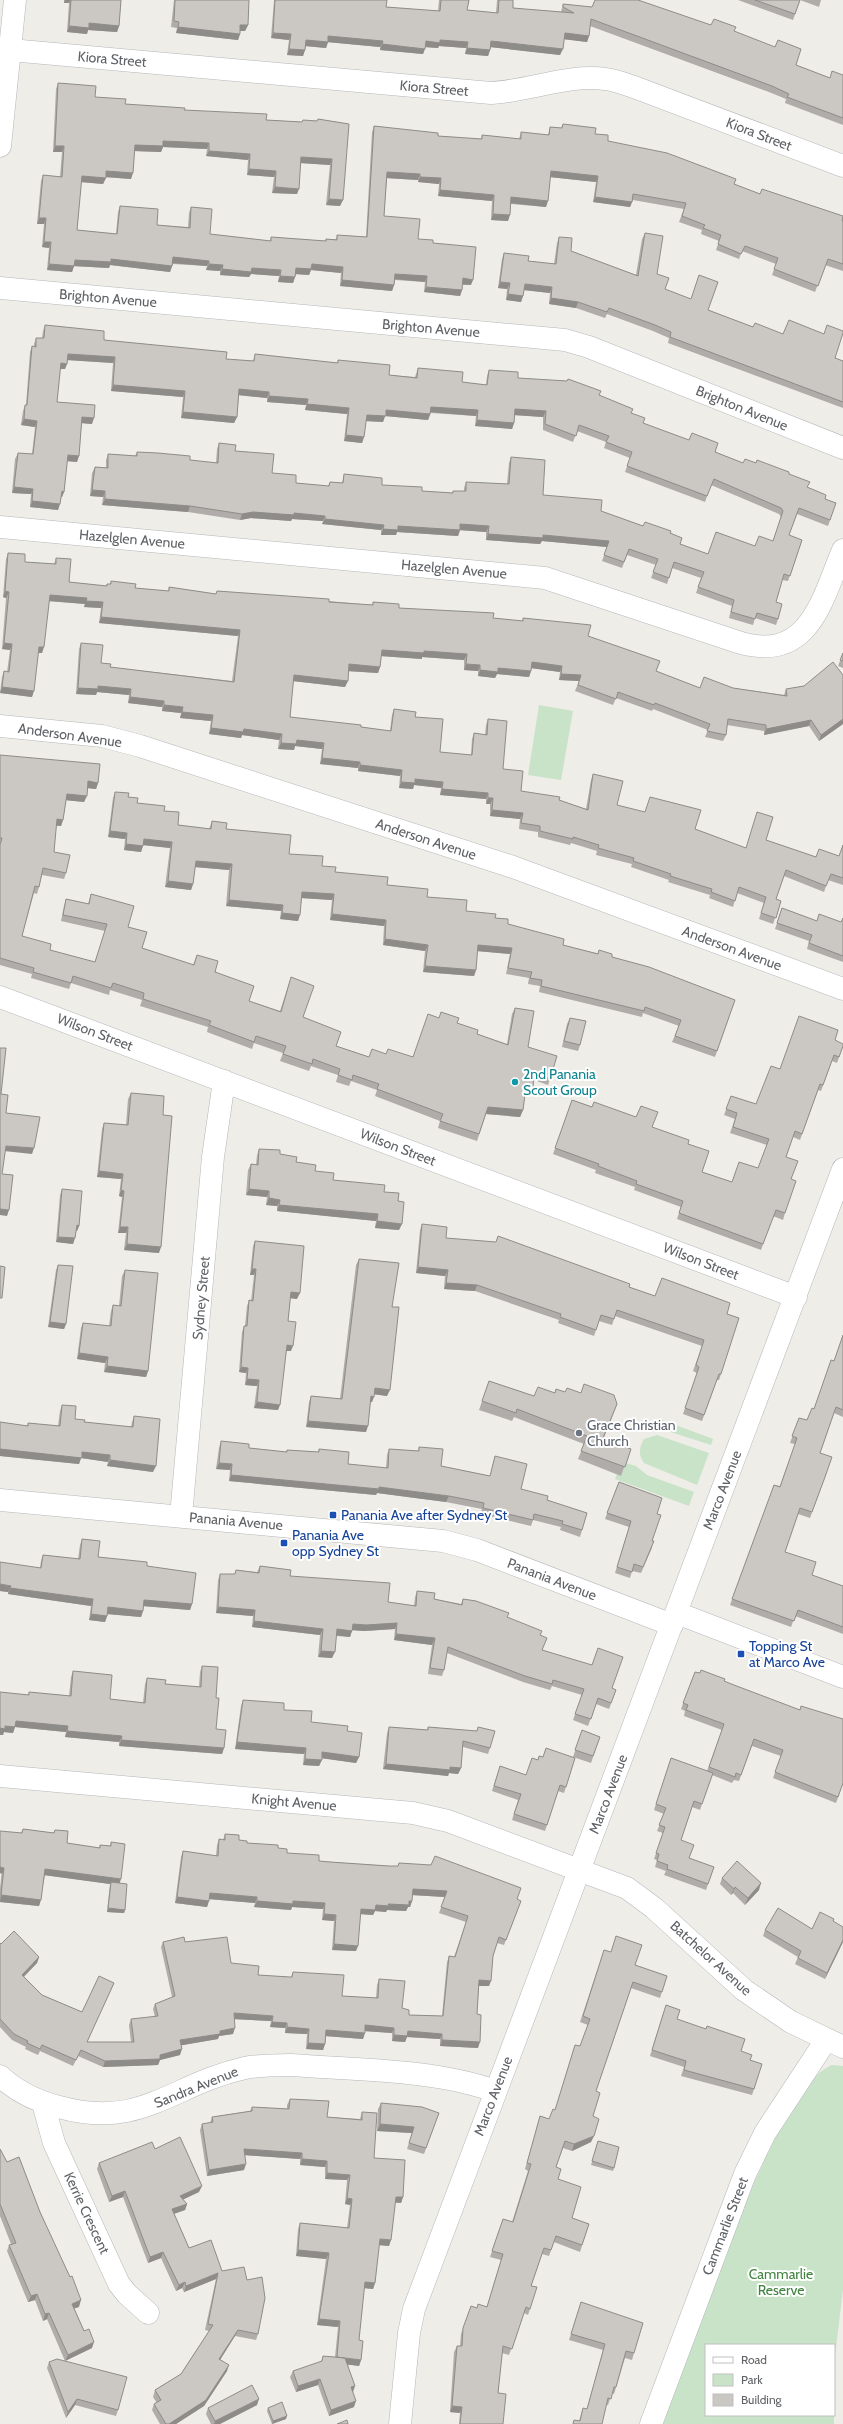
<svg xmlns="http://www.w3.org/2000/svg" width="843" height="2424" viewBox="0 0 843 2424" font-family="Cabin,sans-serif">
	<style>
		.green { fill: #c8e3c7 }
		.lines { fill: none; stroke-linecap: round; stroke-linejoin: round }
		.street-casing { stroke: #b4b7ba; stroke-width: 23 }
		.street { stroke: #fff; stroke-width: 22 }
		.wall { fill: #afaca9 }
		.shaded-wall { fill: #8e8c89 }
		.building { fill: #cbc8c4; stroke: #8e8c89 }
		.culture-dot { fill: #0f9aa8; stroke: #fff; stroke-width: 1.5 }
		.worship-dot { fill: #6b7280; stroke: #fff; stroke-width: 1.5 }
		.transit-dot { fill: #1a4fb4; stroke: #fff; stroke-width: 1.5 }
		.labels { text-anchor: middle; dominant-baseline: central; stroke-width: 4; stroke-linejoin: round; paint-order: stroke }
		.street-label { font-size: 14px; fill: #5f6266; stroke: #fff }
		.culture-label { font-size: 14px; fill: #0d838f; stroke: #fff; text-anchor: start }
		.worship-label { font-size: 14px; fill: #5b616d; stroke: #fff; text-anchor: start }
		.transit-label { font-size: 14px; fill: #164399; stroke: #fff; text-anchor: start }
		.park-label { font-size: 14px; fill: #418341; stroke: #fff }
	</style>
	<rect width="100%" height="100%" fill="#efede7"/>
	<path class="green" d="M 539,705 L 573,711 L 561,780 L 528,775 Z
		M 657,1418 L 713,1439 L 711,1445 L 655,1427 Z
		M 657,1435 L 709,1453 L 697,1485 L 644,1463 C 638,1455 639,1447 644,1439 Z
		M 626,1463 L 636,1466 L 647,1475 L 694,1492 L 689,1506 L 615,1479 L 617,1474 L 621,1476 Z
		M 832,2065 L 843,2066 L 843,2289 L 834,2365 L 834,2345 L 706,2345 L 706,2415 L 834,2415 L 834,2424 L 662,2424 C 686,2360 776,2084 832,2065 Z"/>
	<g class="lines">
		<defs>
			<path id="street" d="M 10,50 L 491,93 C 528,91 569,74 605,79 C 615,80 625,84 634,87 L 843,166
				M 0,146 L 15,0
				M 0,288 L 565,340 L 589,347 L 843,448
				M 0,527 L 545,578 L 741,643 C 810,662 822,599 843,550
				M 0,726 L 102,736 L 140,746 L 513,867 L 843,989
				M 0,997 L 796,1297
				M 0,1500 L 443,1541 L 477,1550 L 672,1625
				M 181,1516 L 213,1157 L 224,1081
				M 677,1613 L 843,1677
				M 0,1776 L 413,1813 L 448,1821 L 627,1888 L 654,1908 L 744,1990 L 791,2022 L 843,2047
				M 0,2076 C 17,2092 36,2101 59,2107 C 142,2130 172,2084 245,2068 C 260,2065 276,2065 291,2065 C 357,2070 433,2069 495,2091
				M 43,2103 L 54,2143 L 119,2284 L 127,2294 L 148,2313
				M 400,2424 L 409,2333 L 414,2309 L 843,1169
				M 651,2424 L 745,2174 L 765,2133 L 826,2040"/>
		</defs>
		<use href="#street" class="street-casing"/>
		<use href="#street" class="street"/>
	</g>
	<path class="wall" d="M 64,0 L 121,0 L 119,26 L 117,32 L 88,30 L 87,34 L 67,32 L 69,3 L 64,3 Z
		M 174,0 L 248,25 L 245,31 L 240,31 L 240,34 L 238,40 L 176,33 L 177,28 L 171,27 Z
		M 274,0 L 387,0 L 386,7 L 438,11 L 439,0 L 469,0 L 467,10 L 496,13 L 497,0 L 513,0 L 513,8 L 561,12 L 563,4 L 711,25 L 734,31 L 796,65 L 830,78 L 843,75 L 843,125 L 785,103 L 786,99 L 769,92 L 590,26 L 589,36 L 587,42 L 564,39 L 560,55 L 491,47 L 488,56 L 465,54 L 466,48 L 439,46 L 438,48 L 425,47 L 423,54 L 380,50 L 380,47 L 328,42 L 326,48 L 306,46 L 303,56 L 287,55 L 289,40 L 271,38 Z
		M 738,0 L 800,0 L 793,20 Z
		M 800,0 L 821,0 L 819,7 Z
		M 58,83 L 95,97 L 125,104 L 266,120 L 302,122 L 303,120 L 317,121 L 318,119 L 349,124 L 340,206 L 326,205 L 330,165 L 301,163 L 297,194 L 272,193 L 274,177 L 247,175 L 248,160 L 206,156 L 207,149 L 163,147 L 161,152 L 135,151 L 131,179 L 106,177 L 103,184 L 81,182 L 77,230 L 116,234 L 118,212 L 120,206 L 157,225 L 188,227 L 189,213 L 191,207 L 210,234 L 270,241 L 271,237 L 325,241 L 326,239 L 336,239 L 337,235 L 366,237 L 372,132 L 374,126 L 438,136 L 481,139 L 482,135 L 519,139 L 521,132 L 548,135 L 550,127 L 561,128 L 563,124 L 595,134 L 608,141 L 734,184 L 760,194 L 843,221 L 843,271 L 825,265 L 815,292 L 772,275 L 776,264 L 742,251 L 739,259 L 716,250 L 719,241 L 701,234 L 702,230 L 679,222 L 684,209 L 633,200 L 630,207 L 593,202 L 596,182 L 550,177 L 546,207 L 511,204 L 508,221 L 491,220 L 492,201 L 438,196 L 439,184 L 418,182 L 418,180 L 387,178 L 384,216 L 418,239 L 433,243 L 471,285 L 462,285 L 462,290 L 460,296 L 424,292 L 425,282 L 395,280 L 394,285 L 392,291 L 340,286 L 341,273 L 311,270 L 309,275 L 296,274 L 293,283 L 278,282 L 279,276 L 251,274 L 249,277 L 220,275 L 220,271 L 206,270 L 207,266 L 173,264 L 170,272 L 110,265 L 109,268 L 74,266 L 72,272 L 47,270 L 49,248 L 42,247 L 44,224 L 37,224 L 41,181 L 43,175 L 60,177 L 62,152 L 53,152 L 56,89 Z
		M 645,233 L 657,274 L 665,289 L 708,310 L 843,361 L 843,408 L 668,343 L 669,338 L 653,331 L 607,314 L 605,318 L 576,308 L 549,304 L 550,293 L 524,290 L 523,296 L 521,302 L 506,300 L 507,289 L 498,288 L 502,259 L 504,253 L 528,261 L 554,264 L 557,243 L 559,237 L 571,251 L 636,275 L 642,239 Z
		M 45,325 L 104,340 L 226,359 L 253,361 L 255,354 L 337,363 L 338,360 L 389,375 L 415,377 L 418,368 L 462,382 L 486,385 L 487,376 L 489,370 L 518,378 L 599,395 L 631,413 L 643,423 L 743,463 L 756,463 L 789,474 L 825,499 L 836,503 L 828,526 L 797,514 L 789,535 L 802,540 L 788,581 L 782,580 L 776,602 L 778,619 L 776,625 L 755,618 L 753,625 L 729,618 L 732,606 L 696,593 L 701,578 L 672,568 L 667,584 L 651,578 L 656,565 L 627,555 L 622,568 L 602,561 L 607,547 L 542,541 L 540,544 L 486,540 L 486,532 L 460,530 L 458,536 L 397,532 L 396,535 L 381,535 L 381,530 L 322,524 L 323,521 L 292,519 L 291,521 L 251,518 L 240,520 L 188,512 L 102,505 L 103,497 L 90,496 L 92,473 L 95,467 L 106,468 L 106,460 L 108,454 L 135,456 L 137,452 L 190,460 L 216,463 L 217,449 L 219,443 L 235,451 L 272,473 L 296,483 L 328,486 L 330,482 L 342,483 L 344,474 L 382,485 L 422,491 L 452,493 L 453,491 L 464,491 L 464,488 L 466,482 L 507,484 L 509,463 L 511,457 L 543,495 L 601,511 L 643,526 L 670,533 L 680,544 L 708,554 L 755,546 L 773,541 L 781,517 L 779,514 L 711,485 L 705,502 L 625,472 L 630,458 L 604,448 L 606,442 L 577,431 L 573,442 L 543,430 L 543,417 L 514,415 L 514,423 L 512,429 L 475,426 L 476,416 L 431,413 L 428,420 L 385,416 L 383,422 L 366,421 L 364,437 L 362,443 L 344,441 L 347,414 L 305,410 L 306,405 L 267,402 L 267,398 L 239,395 L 237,417 L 234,423 L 181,418 L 183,397 L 111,391 L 113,363 L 68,360 L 65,369 L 60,369 L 57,402 L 92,424 L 82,423 L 77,462 L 67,461 L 64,492 L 62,497 L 61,497 L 58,510 L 30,507 L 31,494 L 12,493 L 15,459 L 18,453 L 32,454 L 35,427 L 21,425 L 23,411 L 25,405 L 26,405 L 30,352 L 32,346 L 34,346 L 34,344 L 36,338 L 42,338 L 43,331 Z
		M 8,553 L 25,562 L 54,564 L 56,558 L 69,582 L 106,586 L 107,584 L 110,584 L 111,581 L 135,588 L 168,591 L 169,587 L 216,594 L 217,591 L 372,605 L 373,602 L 399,608 L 522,621 L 523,618 L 588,636 L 656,671 L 700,688 L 733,688 L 784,695 L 786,689 L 804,686 L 843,675 L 843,724 L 819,741 L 809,726 L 764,735 L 764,731 L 727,725 L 726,735 L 723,741 L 705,737 L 708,730 L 653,709 L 652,711 L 616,698 L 613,705 L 575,691 L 579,681 L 559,680 L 560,672 L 531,668 L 531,671 L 529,677 L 497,674 L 495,678 L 478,676 L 478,671 L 464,670 L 464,660 L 422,657 L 422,659 L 381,656 L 380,667 L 378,673 L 348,671 L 345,687 L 293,681 L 290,717 L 390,731 L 392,715 L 394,709 L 415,717 L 440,752 L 471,755 L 472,739 L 474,733 L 485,735 L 486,725 L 488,719 L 503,769 L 521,791 L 559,800 L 586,809 L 591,780 L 593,774 L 617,805 L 695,829 L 745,848 L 766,840 L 816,857 L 839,856 L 843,845 L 843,885 L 828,880 L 824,892 L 784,876 L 776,899 L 781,901 L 773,924 L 759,919 L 764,903 L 737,893 L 733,907 L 709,898 L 710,895 L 668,882 L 669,880 L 631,867 L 632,864 L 596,855 L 597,851 L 571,843 L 570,845 L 538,837 L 538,832 L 519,829 L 520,819 L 490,816 L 490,804 L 486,804 L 486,799 L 440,795 L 441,788 L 414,785 L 413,789 L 399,788 L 400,776 L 358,771 L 358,768 L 320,764 L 322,749 L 295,746 L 294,750 L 278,749 L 279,740 L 242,735 L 241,738 L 209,734 L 211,721 L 180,718 L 181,713 L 162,711 L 162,707 L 128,703 L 129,695 L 97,692 L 96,695 L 76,694 L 79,649 L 81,643 L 101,663 L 110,667 L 232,681 L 238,636 L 99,623 L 101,608 L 84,607 L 85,604 L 49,601 L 42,653 L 38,653 L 32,697 L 0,693 L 2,677 L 4,671 L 7,672 L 10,650 L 2,649 L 6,598 L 3,597 L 6,559 Z
		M 843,653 L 843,668 L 838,666 Z
		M 0,755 L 98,783 L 96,789 L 88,788 L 84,802 L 66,800 L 63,820 L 61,826 L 56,826 L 54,852 L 66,873 L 64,879 L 42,875 L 39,887 L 37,894 L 34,893 L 22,936 L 50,950 L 95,962 L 105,931 L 61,921 L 64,906 L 66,899 L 88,904 L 91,894 L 128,927 L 142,948 L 193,965 L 197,955 L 249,1001 L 280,1011 L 291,977 L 303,1017 L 336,1046 L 369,1057 L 386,1054 L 413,1057 L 439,1018 L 457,1023 L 477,1034 L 507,1044 L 512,1014 L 515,1008 L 528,1047 L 550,1079 L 548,1085 L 534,1080 L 531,1095 L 525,1094 L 523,1110 L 520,1117 L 486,1114 L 477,1141 L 438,1128 L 440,1121 L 375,1096 L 377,1090 L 351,1081 L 349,1086 L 336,1082 L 338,1075 L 311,1066 L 309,1071 L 280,1061 L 283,1053 L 254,1043 L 252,1049 L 207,1032 L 208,1027 L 140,1006 L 142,1000 L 110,990 L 109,995 L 71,983 L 69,989 L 31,978 L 32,974 L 0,965 Z
		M 115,792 L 128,797 L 137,803 L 164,811 L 178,825 L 209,829 L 212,821 L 226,829 L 289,854 L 322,866 L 335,872 L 387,885 L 427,897 L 466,911 L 495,918 L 508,924 L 563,945 L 612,957 L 735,1000 L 715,1057 L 672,1042 L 679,1026 L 643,1013 L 642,1017 L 539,992 L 540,986 L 528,984 L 529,978 L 506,974 L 510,954 L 477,951 L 476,970 L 474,976 L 423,972 L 425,951 L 383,945 L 384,926 L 330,920 L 332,900 L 302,898 L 298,921 L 280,919 L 281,911 L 226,906 L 229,870 L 195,867 L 193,884 L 191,890 L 165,887 L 170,848 L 143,845 L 141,852 L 124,850 L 125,839 L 108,837 L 113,798 Z
		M 782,908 L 817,921 L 841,922 L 843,918 L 843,962 L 807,949 L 809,941 L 775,929 Z
		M 570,1018 L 580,1045 L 578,1051 L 562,1047 L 567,1024 Z
		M 835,1040 L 843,1046 L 837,1063 L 832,1061 L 821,1091 L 818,1090 L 800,1140 L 793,1137 L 786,1157 L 791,1179 L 785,1213 L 783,1220 L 773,1216 L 761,1250 L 677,1219 L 681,1207 L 634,1190 L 635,1187 L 595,1173 L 596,1170 L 553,1154 L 572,1100 L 652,1127 L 688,1144 L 702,1172 L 732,1182 L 758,1168 L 767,1145 L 730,1133 L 735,1119 L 724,1115 L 731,1096 L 756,1104 L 780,1069 Z
		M 131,1093 L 163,1115 L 159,1253 L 124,1250 L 126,1233 L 118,1233 L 122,1197 L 119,1196 L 121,1179 L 97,1177 L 102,1129 L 104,1123 L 126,1125 L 128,1099 Z
		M 259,1149 L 280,1154 L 333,1180 L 384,1192 L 398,1201 L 399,1230 L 375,1228 L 376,1221 L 277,1211 L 277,1206 L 266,1205 L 267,1197 L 246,1195 L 248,1170 L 251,1164 L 256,1165 L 257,1155 Z
		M 62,1189 L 79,1226 L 77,1231 L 76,1231 L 73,1244 L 56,1242 L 60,1195 Z
		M 422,1224 L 446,1238 L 629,1287 L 655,1296 L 727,1314 L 721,1374 L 719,1380 L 717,1380 L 702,1421 L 683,1414 L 697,1373 L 693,1371 L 702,1346 L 615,1316 L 612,1325 L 599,1321 L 594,1336 L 558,1323 L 559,1320 L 475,1291 L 444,1289 L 445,1276 L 416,1273 L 420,1230 Z
		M 255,1241 L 297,1299 L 290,1298 L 288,1321 L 291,1351 L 286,1351 L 278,1410 L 254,1408 L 257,1386 L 245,1385 L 246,1373 L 239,1372 L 242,1332 L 244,1326 L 245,1326 L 247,1306 L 249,1300 L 251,1301 L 254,1275 L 250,1275 L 253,1246 Z
		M 359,1259 L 392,1307 L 387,1396 L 374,1394 L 372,1402 L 370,1402 L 366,1432 L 306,1427 L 309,1402 L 311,1396 L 340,1399 L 356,1265 Z
		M 58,1265 L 66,1324 L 64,1329 L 48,1327 L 56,1270 Z
		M 125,1270 L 148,1371 L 146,1377 L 104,1372 L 105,1363 L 77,1359 L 81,1328 L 83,1323 L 109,1326 L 111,1311 L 113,1305 L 119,1306 L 122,1276 Z
		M 843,1335 L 843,1417 L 834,1413 L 820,1453 L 825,1477 L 810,1518 L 798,1514 L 785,1552 L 812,1575 L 843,1586 L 843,1634 L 795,1616 L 791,1627 L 730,1605 L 774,1485 L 780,1486 L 795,1444 L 790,1443 L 799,1418 L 807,1420 L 814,1409 L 834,1361 Z
		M 489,1381 L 534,1396 L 565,1392 L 581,1393 L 617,1404 L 603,1438 L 631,1449 L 621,1476 L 578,1459 L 584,1444 L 514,1417 L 512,1421 L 479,1410 Z
		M 62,1405 L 75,1419 L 84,1422 L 131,1427 L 132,1422 L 134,1416 L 153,1472 L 107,1466 L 108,1462 L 81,1458 L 79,1464 L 0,1456 L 0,1422 L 27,1426 L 28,1423 L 58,1426 L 60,1411 Z
		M 221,1441 L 249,1448 L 286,1452 L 287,1450 L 318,1452 L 319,1449 L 348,1464 L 386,1468 L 387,1455 L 389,1449 L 418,1451 L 419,1447 L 441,1466 L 490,1476 L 495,1456 L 521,1489 L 547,1500 L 582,1530 L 580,1537 L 560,1530 L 561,1527 L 533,1520 L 531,1526 L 480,1514 L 482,1509 L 446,1502 L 377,1493 L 376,1495 L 229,1481 L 230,1470 L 216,1469 L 219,1448 Z
		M 619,1482 L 657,1514 L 652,1541 L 652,1548 L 641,1573 L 632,1571 L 630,1578 L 615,1573 L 629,1527 L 605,1519 Z
		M 82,1539 L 98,1557 L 147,1566 L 192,1604 L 190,1610 L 143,1606 L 143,1611 L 141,1617 L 108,1614 L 105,1622 L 89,1620 L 91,1606 L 8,1594 L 8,1592 L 0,1591 L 40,1568 L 41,1561 L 43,1555 L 78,1559 L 80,1545 Z
		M 260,1566 L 290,1576 L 388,1602 L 414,1606 L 415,1597 L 417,1591 L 434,1599 L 461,1604 L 463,1599 L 507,1617 L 540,1635 L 543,1650 L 612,1688 L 616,1690 L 609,1709 L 596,1704 L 588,1726 L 573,1720 L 582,1695 L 552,1686 L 550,1690 L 523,1682 L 447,1653 L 444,1670 L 442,1676 L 428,1674 L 432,1645 L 394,1640 L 395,1629 L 364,1631 L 352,1630 L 350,1637 L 336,1636 L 332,1658 L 318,1657 L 320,1635 L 252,1627 L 253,1616 L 216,1613 L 218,1580 L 220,1574 L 235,1574 L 236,1570 L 257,1572 Z
		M 202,1666 L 216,1698 L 216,1729 L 224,1748 L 222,1754 L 119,1746 L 119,1742 L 65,1737 L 66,1732 L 15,1727 L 13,1733 L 4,1732 L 3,1735 L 0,1735 L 0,1692 L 28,1695 L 29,1692 L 69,1696 L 71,1677 L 73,1671 L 110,1699 L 143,1703 L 145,1684 L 147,1678 L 165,1684 L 199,1687 L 200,1672 Z
		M 695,1672 L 724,1681 L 843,1783 L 836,1803 L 773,1778 L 781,1756 L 752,1746 L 739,1781 L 734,1780 L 732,1783 L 712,1775 L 700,1810 L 692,1807 L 681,1840 L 689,1858 L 714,1867 L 706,1890 L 664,1875 L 666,1871 L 655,1867 L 657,1860 L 654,1859 L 663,1833 L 657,1831 L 664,1814 L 654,1810 L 669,1764 L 707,1771 L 722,1730 L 684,1716 L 685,1711 L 681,1709 Z
		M 243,1700 L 284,1710 L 311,1722 L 347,1731 L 359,1757 L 356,1763 L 322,1758 L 319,1766 L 303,1765 L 304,1754 L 235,1749 L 241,1706 Z
		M 389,1727 L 427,1730 L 428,1727 L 477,1731 L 478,1727 L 490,1748 L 488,1754 L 463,1747 L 461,1768 L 458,1774 L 449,1773 L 448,1776 L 383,1769 L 387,1733 Z
		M 582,1730 L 600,1737 L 591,1763 L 573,1757 Z
		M 543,1757 L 575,1758 L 564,1793 L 558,1791 L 545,1831 L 512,1820 L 518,1800 L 492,1791 L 500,1766 L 526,1775 L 538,1760 Z
		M 23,1829 L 53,1833 L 55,1830 L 67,1843 L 99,1848 L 100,1845 L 110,1846 L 111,1842 L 125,1910 L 124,1913 L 107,1912 L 110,1884 L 45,1875 L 39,1906 L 0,1902 L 0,1888 L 6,1832 L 21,1833 Z
		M 225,1834 L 239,1840 L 247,1843 L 278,1848 L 287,1853 L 319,1861 L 389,1866 L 398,1866 L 399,1863 L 521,1901 L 504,1945 L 497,1943 L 493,1956 L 489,1986 L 479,1986 L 477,2014 L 478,2048 L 440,2046 L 440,2039 L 407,2037 L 405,2042 L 392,2041 L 392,2033 L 365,2031 L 363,2039 L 326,2036 L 325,2044 L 323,2050 L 306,2049 L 307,2034 L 285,2033 L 285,2028 L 270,2027 L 271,2021 L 234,2019 L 233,2034 L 219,2036 L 218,2039 L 181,2045 L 180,2055 L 160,2060 L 158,2065 L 103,2067 L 78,2056 L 73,2066 L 40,2051 L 38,2055 L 25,2049 L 26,2047 L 12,2040 L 0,2027 L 0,1943 L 1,1944 L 39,1957 L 37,1963 L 24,1977 L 42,1995 L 82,2012 L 114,1983 L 87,2042 L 131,2042 L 129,2025 L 131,2019 L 155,2017 L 153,2009 L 155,2004 L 172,1997 L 161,1947 L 163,1942 L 185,1942 L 258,1975 L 291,1977 L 293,1972 L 342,1996 L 376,1998 L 377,1985 L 379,1979 L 402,2008 L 409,2015 L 442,2016 L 447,1962 L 449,1956 L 454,1957 L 466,1922 L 439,1913 L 445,1897 L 412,1895 L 412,1901 L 410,1907 L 408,1907 L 406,1911 L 387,1910 L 386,1912 L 375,1911 L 373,1915 L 360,1914 L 356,1951 L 332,1950 L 334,1921 L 322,1920 L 323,1909 L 292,1907 L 291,1910 L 254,1907 L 255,1903 L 209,1899 L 207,1907 L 175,1903 L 181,1857 L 183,1851 L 216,1856 L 217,1845 L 219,1839 L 223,1840 Z
		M 722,1878 L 759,1890 L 745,1905 L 733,1893 L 731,1895 L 720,1884 Z
		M 834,1919 L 833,1922 L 843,1942 L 825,1979 L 795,1964 L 798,1957 L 763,1936 L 765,1930 L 812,1929 Z
		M 602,1956 L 635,1965 L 667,1976 L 660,1998 L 631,1988 L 596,2091 L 593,2116 L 591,2142 L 572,2151 L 563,2148 L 556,2167 L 558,2179 L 572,2218 L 589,2224 L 580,2252 L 554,2242 L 549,2256 L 542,2254 L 531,2286 L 530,2309 L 528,2315 L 524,2313 L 509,2355 L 502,2353 L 498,2393 L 503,2424 L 459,2424 L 460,2413 L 450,2412 L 454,2352 L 457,2346 L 460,2346 L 461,2334 L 471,2306 L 477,2308 L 487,2306 L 501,2260 L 490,2257 L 503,2219 L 512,2222 L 528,2171 L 525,2169 L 540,2116 L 549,2119 L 555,2110 L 575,2045 L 580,2046 L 588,2025 L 580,2022 Z
		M 664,2011 L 677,2019 L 741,2051 L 750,2060 L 754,2089 L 752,2095 L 681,2076 L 684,2067 L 650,2056 Z
		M 290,2099 L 327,2117 L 360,2119 L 362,2112 L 374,2158 L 403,2197 L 401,2203 L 395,2203 L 389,2246 L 379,2245 L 375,2283 L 373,2289 L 364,2288 L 359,2340 L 361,2360 L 359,2366 L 348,2364 L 353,2392 L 352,2392 L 354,2407 L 329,2416 L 318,2385 L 296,2392 L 290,2377 L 293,2371 L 321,2362 L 323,2356 L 335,2357 L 338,2327 L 317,2325 L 326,2259 L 296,2256 L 298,2229 L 300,2223 L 347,2228 L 350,2205 L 345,2204 L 347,2180 L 325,2179 L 325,2167 L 300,2165 L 300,2159 L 245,2155 L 244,2170 L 207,2176 L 200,2130 L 202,2124 L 210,2123 L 212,2117 L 250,2111 L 252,2107 L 287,2109 L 287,2105 Z
		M 381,2103 L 439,2113 L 424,2154 L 407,2149 L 412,2133 L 377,2131 L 378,2109 Z
		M 597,2144 L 614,2168 L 613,2171 L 591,2165 Z
		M 0,2149 L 7,2162 L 40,2212 L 79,2307 L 74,2308 L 92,2348 L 65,2361 L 47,2319 L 43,2321 L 35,2300 L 28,2302 L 7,2251 L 9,2245 L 11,2244 L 0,2216 Z
		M 155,2149 L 199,2192 L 183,2199 L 187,2204 L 185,2210 L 174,2214 L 189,2248 L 222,2271 L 258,2334 L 256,2340 L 235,2336 L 220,2359 L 227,2371 L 204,2406 L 176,2424 L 160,2424 L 152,2410 L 154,2404 L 157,2403 L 153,2397 L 155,2390 L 181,2374 L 209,2331 L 205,2330 L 216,2279 L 184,2292 L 182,2288 L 176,2291 L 161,2258 L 148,2263 L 123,2197 L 109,2202 L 97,2169 L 99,2163 Z
		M 581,2302 L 634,2353 L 632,2360 L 625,2358 L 614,2394 L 612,2393 L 608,2405 L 606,2405 L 602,2424 L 573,2424 L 574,2420 L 579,2421 L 583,2408 L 587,2409 L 603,2350 L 569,2340 Z
		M 49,2362 L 118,2410 L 116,2416 L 75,2405 L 66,2418 L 47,2368 Z
		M 257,2405 L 220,2424 L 211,2424 L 206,2414 L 208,2408 Z
		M 268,2408 L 286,2419 L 272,2424 L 267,2411 Z"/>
	<path class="shaded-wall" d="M 65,0 L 71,0 L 69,3 L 64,3 Z
		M 89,23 L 119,26 L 117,32 L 88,30 L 87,34 L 67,32 L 69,26 Z
		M 240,25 L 248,25 L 245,31 L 238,31 Z
		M 178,27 L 240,34 L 238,40 L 176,33 Z
		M 273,33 L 291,34 L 289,40 L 271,38 Z
		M 565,33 L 589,36 L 587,42 L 562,39 Z
		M 328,36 L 383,41 L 380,47 L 326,42 Z
		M 306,40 L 328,42 L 326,48 L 304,46 Z
		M 440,40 L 468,42 L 466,48 L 439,46 L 438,48 L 424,47 L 426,41 Z
		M 491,41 L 563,49 L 560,55 L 489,47 Z
		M 382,44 L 425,49 L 423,54 L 380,50 Z
		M 467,48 L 490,50 L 488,56 L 465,54 Z
		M 289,49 L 305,50 L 303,56 L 287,55 Z
		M 163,141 L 209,143 L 207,149 L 163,147 L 161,152 L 133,151 L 135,145 Z
		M 55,146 L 64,146 L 62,152 L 53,152 Z
		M 209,151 L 250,154 L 248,160 L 206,156 Z
		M 301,157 L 332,159 L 330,165 L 299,163 Z
		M 249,169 L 276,171 L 274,177 L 247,175 Z
		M 106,171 L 133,173 L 131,179 L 104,177 Z
		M 551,171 L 598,176 L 596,182 L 549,177 Z
		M 387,172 L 420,174 L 418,180 L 385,178 Z
		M 82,176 L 106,178 L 103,184 L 80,182 Z
		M 420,177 L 441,178 L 439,184 L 418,182 Z
		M 275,187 L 299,189 L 297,194 L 272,193 Z
		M 440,190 L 494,195 L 492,201 L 438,196 Z
		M 511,197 L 548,201 L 546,207 L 509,203 Z
		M 595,197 L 632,202 L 630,207 L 593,202 Z
		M 329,199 L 343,200 L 340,206 L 326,205 Z
		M 493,214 L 510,215 L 508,221 L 491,220 Z
		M 39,218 L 46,218 L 44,224 L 37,224 Z
		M 44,242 L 51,242 L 49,248 L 42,247 Z
		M 173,257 L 209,261 L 207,266 L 171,263 Z
		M 111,259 L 172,266 L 170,272 L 110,265 L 109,268 L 72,266 L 75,260 Z
		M 49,264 L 74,266 L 72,272 L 47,270 Z
		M 209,264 L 223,265 L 220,271 L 206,270 Z
		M 312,264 L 343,267 L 341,273 L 311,270 L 309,275 L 294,274 L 296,268 Z
		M 252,268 L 281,270 L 279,276 L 251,274 L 249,277 L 220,275 L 222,269 Z
		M 395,274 L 427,276 L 425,282 L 393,279 Z
		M 280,276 L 295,277 L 293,283 L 278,282 Z
		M 463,278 L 473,280 L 471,285 L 461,284 Z
		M 342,280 L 394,285 L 392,291 L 340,286 Z
		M 500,282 L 510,283 L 507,289 L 498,288 Z
		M 525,284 L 552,287 L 550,293 L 523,290 Z
		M 426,287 L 462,290 L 460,296 L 424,292 Z
		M 508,294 L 523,296 L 521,302 L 506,300 Z
		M 551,298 L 578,302 L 576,308 L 549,304 Z
		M 68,354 L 115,357 L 113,363 L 66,360 Z
		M 61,363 L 67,364 L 65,369 L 58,369 Z
		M 113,385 L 185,391 L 183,397 L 111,391 Z
		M 239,389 L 269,392 L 267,398 L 237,395 Z
		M 269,396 L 308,399 L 306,405 L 267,402 Z
		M 307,404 L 349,408 L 347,414 L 305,410 Z
		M 431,407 L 478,410 L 476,416 L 429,412 Z
		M 515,409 L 546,411 L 543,417 L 513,415 Z
		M 386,410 L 430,414 L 428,420 L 385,416 L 383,422 L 364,421 L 367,415 Z
		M 183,412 L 237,417 L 234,423 L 181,418 Z
		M 82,417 L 94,418 L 92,424 L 80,423 Z
		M 24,419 L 37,421 L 35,427 L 21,425 Z
		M 477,420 L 514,423 L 512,429 L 475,426 Z
		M 346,435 L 364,437 L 362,443 L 344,441 Z
		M 68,455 L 79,456 L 77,462 L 66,461 Z
		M 14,487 L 33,489 L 31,494 L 12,493 Z
		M 92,490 L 105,491 L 103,497 L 90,496 Z
		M 62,491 L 64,492 L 62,497 L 59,497 Z
		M 105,499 L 190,506 L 188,512 L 102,505 Z
		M 32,501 L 60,504 L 58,510 L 30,507 Z
		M 253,512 L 294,513 L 325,516 L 323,521 L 292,519 L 291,521 L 251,518 L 240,520 L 242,514 Z
		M 325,519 L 384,525 L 381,530 L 322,524 Z
		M 460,524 L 489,526 L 486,532 L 458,530 Z
		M 398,526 L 460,530 L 458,536 L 397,532 L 396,535 L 381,535 L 383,529 Z
		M 488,534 L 543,535 L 609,541 L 607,547 L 542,541 L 540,544 L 486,540 Z
		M 5,591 L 9,592 L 6,598 L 3,597 Z
		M 50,595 L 87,598 L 85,604 L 48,601 Z
		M 86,601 L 103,602 L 101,608 L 84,607 Z
		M 101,617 L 240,630 L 238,636 L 99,623 Z
		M 4,643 L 12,644 L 10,650 L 2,649 Z
		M 39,647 L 44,647 L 42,653 L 37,653 Z
		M 382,650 L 424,651 L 467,654 L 464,660 L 422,657 L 422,659 L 380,656 Z
		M 532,662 L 562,666 L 560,672 L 530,668 Z
		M 349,664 L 380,667 L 378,673 L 346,671 Z
		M 466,664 L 480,665 L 478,671 L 464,670 Z
		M 498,668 L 531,671 L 529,677 L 497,674 L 495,678 L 478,676 L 480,670 Z
		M 561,674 L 581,675 L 579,681 L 559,680 Z
		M 294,675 L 348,681 L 345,687 L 292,681 Z
		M 98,686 L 131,689 L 129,695 L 97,692 L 96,695 L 76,694 L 78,688 Z
		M 2,687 L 34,691 L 32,697 L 0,693 Z
		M 130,697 L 164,701 L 162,707 L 128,703 Z
		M 164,705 L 183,707 L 181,713 L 162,711 Z
		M 182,712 L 213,715 L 211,721 L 180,718 Z
		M 843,719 L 843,724 L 819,741 L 821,735 Z
		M 811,720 L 809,726 L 764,735 L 766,729 Z
		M 211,728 L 244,729 L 282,734 L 279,740 L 242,735 L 241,738 L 209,734 Z
		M 297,740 L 324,743 L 322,749 L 295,746 L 294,750 L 278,749 L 281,743 Z
		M 322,758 L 360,762 L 358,768 L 320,764 Z
		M 360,765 L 402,770 L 400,776 L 358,771 Z
		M 415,779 L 443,782 L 441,788 L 414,785 L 413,789 L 399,788 L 401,782 Z
		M 88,781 L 98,783 L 96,789 L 86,788 Z
		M 442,789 L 488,793 L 486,799 L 440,795 Z
		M 67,794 L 87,796 L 84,802 L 64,800 Z
		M 488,798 L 493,798 L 490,804 L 486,804 Z
		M 492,810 L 523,813 L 520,819 L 490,816 Z
		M 57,819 L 63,820 L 61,826 L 54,825 Z
		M 110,831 L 127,833 L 125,839 L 108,837 Z
		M 144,839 L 172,842 L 170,848 L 142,845 Z
		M 126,844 L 143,846 L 141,852 L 124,850 Z
		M 196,861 L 232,864 L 229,870 L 194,867 Z
		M 168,881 L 193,884 L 191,890 L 165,887 Z
		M 302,892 L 334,894 L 332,900 L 300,898 Z
		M 229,900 L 283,905 L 281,911 L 226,906 Z
		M 282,913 L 300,915 L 298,921 L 280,919 Z
		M 332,914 L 386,920 L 384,926 L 330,920 Z
		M 385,939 L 428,945 L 425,951 L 383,945 Z
		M 478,945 L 512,948 L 510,954 L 476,951 Z
		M 425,966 L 476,970 L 474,976 L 423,972 Z
		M 526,1087 L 533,1088 L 531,1095 L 524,1094 Z
		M 488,1107 L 523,1110 L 520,1117 L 486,1114 Z
		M 6,1146 L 34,1148 L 32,1154 L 4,1151 Z
		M 99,1171 L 123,1174 L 121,1179 L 97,1177 Z
		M 249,1189 L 269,1191 L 267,1197 L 246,1195 Z
		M 121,1190 L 124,1191 L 122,1197 L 119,1196 Z
		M 269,1198 L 280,1200 L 277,1206 L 266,1205 Z
		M 279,1205 L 378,1214 L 376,1221 L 277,1211 Z
		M 0,1209 L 9,1210 L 7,1216 L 0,1215 Z
		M 377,1221 L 402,1224 L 399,1230 L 375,1228 Z
		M 77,1225 L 79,1226 L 77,1231 L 75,1231 Z
		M 120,1227 L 128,1227 L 126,1233 L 118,1233 Z
		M 58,1237 L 75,1238 L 73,1244 L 56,1242 Z
		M 127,1244 L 161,1247 L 159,1253 L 124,1250 Z
		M 418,1267 L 448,1270 L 445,1276 L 416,1273 Z
		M 252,1269 L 256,1269 L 254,1275 L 250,1275 Z
		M 446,1283 L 477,1285 L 475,1291 L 444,1289 Z
		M 291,1292 L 300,1293 L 297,1299 L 289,1298 Z
		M 50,1322 L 66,1324 L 64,1329 L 48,1327 Z
		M 287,1345 L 293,1346 L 291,1351 L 285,1351 Z
		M 79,1353 L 108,1357 L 105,1363 L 77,1359 Z
		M 107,1366 L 148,1371 L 146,1377 L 104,1372 Z
		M 241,1367 L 248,1368 L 246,1373 L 239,1372 Z
		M 247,1379 L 259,1380 L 257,1386 L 245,1385 Z
		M 375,1388 L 390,1390 L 387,1396 L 372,1394 Z
		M 371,1396 L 374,1397 L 372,1402 L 369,1402 Z
		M 257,1402 L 280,1405 L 278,1410 L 254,1408 Z
		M 617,1404 L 614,1412 L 600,1447 L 603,1438 Z
		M 308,1421 L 368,1426 L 366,1432 L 306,1427 Z
		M 0,1449 L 82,1452 L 110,1455 L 108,1462 L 81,1458 L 79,1464 L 0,1456 Z
		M 110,1460 L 156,1466 L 153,1472 L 107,1466 Z
		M 219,1463 L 232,1464 L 230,1470 L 216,1469 Z
		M 231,1475 L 379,1487 L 449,1496 L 446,1502 L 377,1493 L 376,1495 L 229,1481 Z
		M 0,1584 L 11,1586 L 8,1592 L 0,1591 Z
		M 10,1588 L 93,1599 L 91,1606 L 8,1594 Z
		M 144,1600 L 192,1604 L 190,1610 L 142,1606 Z
		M 108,1607 L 143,1611 L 141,1617 L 106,1614 Z
		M 218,1607 L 255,1610 L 253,1616 L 216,1613 Z
		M 91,1614 L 107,1616 L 105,1622 L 89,1620 Z
		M 254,1621 L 323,1629 L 320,1635 L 252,1627 Z
		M 397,1623 L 395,1629 L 364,1631 L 350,1630 L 353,1624 Z
		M 337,1629 L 352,1631 L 350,1637 L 334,1635 Z
		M 396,1634 L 435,1638 L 432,1645 L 394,1640 Z
		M 321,1651 L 335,1652 L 332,1658 L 318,1657 Z
		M 16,1721 L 68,1726 L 66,1732 L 15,1727 L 13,1733 L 4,1732 L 3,1735 L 0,1735 L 0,1728 Z
		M 67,1731 L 122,1736 L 119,1742 L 65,1737 Z
		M 121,1740 L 224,1748 L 222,1754 L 119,1746 Z
		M 237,1742 L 306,1748 L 304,1754 L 235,1749 Z
		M 322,1752 L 359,1757 L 356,1763 L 320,1758 Z
		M 305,1759 L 322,1760 L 319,1766 L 303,1765 Z
		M 386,1764 L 450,1767 L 461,1768 L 458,1774 L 449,1773 L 448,1776 L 383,1769 Z
		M 0,1867 L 4,1868 L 2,1874 L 0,1873 Z
		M 45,1869 L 121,1879 L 119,1885 L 111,1882 L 110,1884 L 43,1875 Z
		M 761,1883 L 759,1890 L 745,1905 L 748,1898 Z
		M 735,1887 L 733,1893 L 731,1895 Z
		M 413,1889 L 447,1891 L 445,1897 L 411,1895 Z
		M 210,1893 L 257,1897 L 255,1903 L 208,1899 Z
		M 1,1895 L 41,1900 L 39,1906 L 0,1902 Z
		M 177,1897 L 209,1901 L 207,1907 L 175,1903 Z
		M 257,1901 L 293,1901 L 325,1903 L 323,1909 L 292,1907 L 291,1910 L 254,1907 Z
		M 409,1901 L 412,1901 L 410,1907 L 408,1907 L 406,1911 L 387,1910 L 386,1912 L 375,1911 L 373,1915 L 359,1914 L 361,1909 L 376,1905 Z
		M 108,1908 L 125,1910 L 124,1913 L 107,1912 Z
		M 324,1914 L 336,1915 L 334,1921 L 322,1920 Z
		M 843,1940 L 843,1942 L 825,1979 L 827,1973 Z
		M 334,1944 L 358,1946 L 356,1951 L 332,1950 Z
		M 39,1957 L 37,1963 L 20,1980 L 22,1975 Z
		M 479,1980 L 491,1981 L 489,1986 L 477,1986 Z
		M 234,2013 L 273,2016 L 271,2021 L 232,2019 Z
		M 272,2022 L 287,2023 L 285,2028 L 270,2027 Z
		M 365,2025 L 394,2028 L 392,2033 L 363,2031 Z
		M 287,2027 L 309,2029 L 307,2034 L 285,2033 Z
		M 235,2028 L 233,2034 L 219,2036 L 218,2039 L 178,2046 L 180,2040 L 220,2031 Z
		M 326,2030 L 365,2033 L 363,2039 L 324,2036 Z
		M 408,2031 L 442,2034 L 440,2039 L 407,2037 L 405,2042 L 392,2041 L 394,2035 Z
		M 442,2040 L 480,2042 L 478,2048 L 440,2046 Z
		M 308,2043 L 325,2044 L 323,2050 L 306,2049 Z
		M 182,2049 L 180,2055 L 160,2060 L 158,2065 L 103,2067 L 105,2061 Z
		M 380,2124 L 414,2127 L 412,2133 L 377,2131 Z
		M 594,2136 L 591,2142 L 572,2151 L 574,2144 Z
		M 244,2149 L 302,2153 L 300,2159 L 242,2155 Z
		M 302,2159 L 327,2161 L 325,2167 L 300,2165 Z
		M 246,2164 L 244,2170 L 207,2176 L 209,2170 Z
		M 327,2173 L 350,2175 L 347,2180 L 325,2179 Z
		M 202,2186 L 199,2192 L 178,2202 L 180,2196 Z
		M 125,2191 L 123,2197 L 109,2202 L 112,2196 Z
		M 396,2197 L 403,2197 L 401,2203 L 394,2202 Z
		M 347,2198 L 352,2199 L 350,2205 L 345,2204 Z
		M 187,2204 L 185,2210 L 170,2215 L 172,2209 Z
		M 380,2239 L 391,2240 L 389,2246 L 378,2245 Z
		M 298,2250 L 329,2253 L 326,2259 L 296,2256 Z
		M 163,2252 L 161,2258 L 148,2263 L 150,2257 Z
		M 218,2273 L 216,2279 L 184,2292 L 186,2286 Z
		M 185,2282 L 182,2288 L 176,2291 L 179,2285 Z
		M 365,2282 L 375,2283 L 373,2289 L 363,2288 Z
		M 37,2294 L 35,2300 L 28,2302 L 31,2296 Z
		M 81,2300 L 79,2307 L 70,2310 L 72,2304 Z
		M 49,2313 L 47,2319 L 43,2321 L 45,2314 Z
		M 319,2319 L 340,2321 L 338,2327 L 317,2325 Z
		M 238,2330 L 235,2336 L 217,2365 L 219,2359 Z
		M 94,2342 L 92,2348 L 65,2361 L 68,2355 Z
		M 337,2357 L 361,2360 L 359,2366 L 334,2363 Z
		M 229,2365 L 227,2371 L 204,2406 L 176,2424 L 169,2424 Z
		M 320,2379 L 318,2385 L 296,2392 L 298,2386 Z
		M 355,2386 L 353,2392 L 349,2393 L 351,2387 Z
		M 77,2399 L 75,2405 L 66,2418 L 68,2412 Z
		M 259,2399 L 257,2405 L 220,2424 L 214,2424 L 215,2421 Z
		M 356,2401 L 354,2407 L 329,2416 L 331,2410 Z
		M 452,2406 L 462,2407 L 460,2413 L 450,2412 Z
		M 287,2416 L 286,2419 L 272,2424 L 273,2421 Z"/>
	<path class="building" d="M 71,0 L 121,0 L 119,26 L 89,23 L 89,28 L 69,26 Z
		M 175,0 L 249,0 L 248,25 L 240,25 L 240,34 L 178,27 L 179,22 L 174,21 Z
		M 275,0 L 387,0 L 386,7 L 440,11 L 441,0 L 469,0 L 467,10 L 498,13 L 499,0 L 513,0 L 513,8 L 574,13 L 563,7 L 563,4 L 592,7 L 595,0 L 638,0 L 711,25 L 714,19 L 736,27 L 734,31 L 775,47 L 778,40 L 801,49 L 796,65 L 830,78 L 832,71 L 843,75 L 843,118 L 787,97 L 789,94 L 772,86 L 591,19 L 589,36 L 565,33 L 563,49 L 491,41 L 490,50 L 467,48 L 468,42 L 440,40 L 440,43 L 426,41 L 425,49 L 382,44 L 383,41 L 328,36 L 328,42 L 306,40 L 305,50 L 289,49 L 291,34 L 273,33 Z
		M 755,0 L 800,0 L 795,14 Z
		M 58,83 L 96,86 L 95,97 L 126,99 L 125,104 L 185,108 L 184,110 L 267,114 L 266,120 L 302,122 L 303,120 L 317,121 L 318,119 L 349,124 L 343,200 L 329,199 L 332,159 L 301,157 L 299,189 L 275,187 L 276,171 L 249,169 L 250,154 L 209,151 L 209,143 L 163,141 L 163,146 L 135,145 L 133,173 L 106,171 L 106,178 L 82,176 L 77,230 L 117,234 L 120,206 L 158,209 L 157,225 L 190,228 L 191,207 L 212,209 L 210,234 L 271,241 L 271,237 L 326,241 L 326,239 L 337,240 L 337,235 L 367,237 L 374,126 L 438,133 L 438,136 L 482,139 L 482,135 L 521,139 L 521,132 L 549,135 L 550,127 L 562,128 L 563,124 L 596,128 L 595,134 L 608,135 L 608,141 L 667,153 L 736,179 L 734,184 L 760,194 L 762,189 L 843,216 L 842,221 L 843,221 L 843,264 L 828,259 L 818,286 L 774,269 L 778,258 L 745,246 L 741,254 L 718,244 L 721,235 L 703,228 L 705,225 L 682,216 L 686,203 L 633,194 L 632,202 L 595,197 L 598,176 L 551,171 L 548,201 L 511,197 L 510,215 L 493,214 L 494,195 L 440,190 L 441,178 L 420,177 L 420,174 L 387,172 L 384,216 L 420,219 L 418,239 L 433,240 L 433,243 L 476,247 L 473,280 L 463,278 L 462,290 L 426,287 L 427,276 L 395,274 L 394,285 L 342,280 L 343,267 L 312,264 L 311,269 L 296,268 L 295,277 L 280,276 L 281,270 L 252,268 L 251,272 L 222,269 L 223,265 L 209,264 L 209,261 L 173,257 L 172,266 L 111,259 L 111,262 L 75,260 L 74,266 L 49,264 L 51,242 L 44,242 L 46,218 L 39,218 L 43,175 L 62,177 L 64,146 L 55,146 Z
		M 645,233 L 663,236 L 657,274 L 669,278 L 665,289 L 691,299 L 699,275 L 718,282 L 708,310 L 753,327 L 755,323 L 783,334 L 789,320 L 824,334 L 827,325 L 843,331 L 843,333 L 835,358 L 843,361 L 843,402 L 670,337 L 671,332 L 655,325 L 609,308 L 607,312 L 578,302 L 551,298 L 552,287 L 525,284 L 523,296 L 508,294 L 510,283 L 500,282 L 504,253 L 529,256 L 528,261 L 556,264 L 559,237 L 572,238 L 571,251 L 638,276 Z
		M 45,325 L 104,331 L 104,340 L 227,352 L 226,359 L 254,361 L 255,354 L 338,363 L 338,360 L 390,365 L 389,375 L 417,378 L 418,368 L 463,372 L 462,382 L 487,385 L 489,370 L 518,372 L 518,378 L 567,381 L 568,379 L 601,391 L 599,395 L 633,409 L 631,413 L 645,418 L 643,423 L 689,440 L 692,433 L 718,443 L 715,452 L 743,463 L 745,459 L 756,463 L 757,460 L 789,472 L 789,474 L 810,482 L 807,487 L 826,495 L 825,499 L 836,503 L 830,520 L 799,508 L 789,535 L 802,540 L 790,576 L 784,574 L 776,602 L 782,604 L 778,619 L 757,613 L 755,619 L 731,612 L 734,600 L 698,587 L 704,572 L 674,562 L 669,578 L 653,572 L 658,559 L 629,549 L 624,562 L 604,555 L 609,541 L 543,535 L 543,538 L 488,534 L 489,526 L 460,524 L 460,530 L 398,526 L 398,530 L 383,529 L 384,525 L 325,519 L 325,516 L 294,513 L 294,515 L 253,512 L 242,514 L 190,506 L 105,499 L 105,491 L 92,490 L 95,467 L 108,468 L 108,454 L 137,456 L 137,452 L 158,453 L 190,456 L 190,460 L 218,463 L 219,443 L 236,445 L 235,451 L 274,454 L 272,473 L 296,475 L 296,483 L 329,486 L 330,482 L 343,483 L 344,474 L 382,478 L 382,485 L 422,487 L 422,491 L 453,493 L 453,491 L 466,491 L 466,482 L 509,484 L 511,457 L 545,460 L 543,495 L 602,500 L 601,511 L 643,526 L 645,522 L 671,531 L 670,533 L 682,538 L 680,544 L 708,554 L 716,532 L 755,546 L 759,536 L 773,541 L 783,511 L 781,508 L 714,479 L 707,496 L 627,466 L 632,452 L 606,442 L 609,436 L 579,425 L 576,436 L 545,424 L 546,411 L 515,409 L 514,423 L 477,420 L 478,410 L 431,407 L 430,414 L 386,410 L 386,416 L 367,415 L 364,437 L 346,435 L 349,408 L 307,404 L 308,399 L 269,396 L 269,392 L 239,389 L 237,417 L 183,412 L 185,391 L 113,385 L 115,357 L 68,354 L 67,364 L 61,363 L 57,402 L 95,405 L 94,418 L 82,417 L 79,456 L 68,455 L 64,492 L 62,491 L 60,504 L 32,501 L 33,489 L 14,487 L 18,453 L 33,454 L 37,421 L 24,419 L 25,405 L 27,405 L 32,346 L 36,347 L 36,338 L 44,338 Z
		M 8,553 L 25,554 L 25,562 L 56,564 L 56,558 L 71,559 L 69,582 L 107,586 L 107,584 L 111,584 L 111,581 L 136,584 L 135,588 L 169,591 L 169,587 L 216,594 L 217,591 L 329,599 L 329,602 L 373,605 L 373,602 L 399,604 L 399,608 L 494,613 L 493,618 L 523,621 L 523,618 L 591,625 L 588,636 L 660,661 L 656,671 L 700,688 L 704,677 L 733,688 L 787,696 L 786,689 L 804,686 L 833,662 L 843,675 L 843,719 L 821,735 L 811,720 L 766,729 L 766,725 L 728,719 L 726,735 L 707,731 L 710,724 L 655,703 L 654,705 L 618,692 L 616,699 L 578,685 L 581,675 L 561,674 L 562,666 L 532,662 L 531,671 L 498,668 L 498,672 L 480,670 L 480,665 L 466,664 L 467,654 L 424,651 L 424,653 L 382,650 L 380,667 L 349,664 L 348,681 L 294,675 L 290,717 L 361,725 L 361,727 L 391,731 L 394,709 L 416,712 L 415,717 L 443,719 L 440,752 L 472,755 L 474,733 L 487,735 L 488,719 L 507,721 L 503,769 L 523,771 L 521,791 L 560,797 L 559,800 L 588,810 L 593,774 L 623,781 L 617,805 L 645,812 L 650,797 L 701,810 L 695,829 L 746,848 L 757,812 L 773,817 L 766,840 L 816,857 L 819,849 L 839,856 L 843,845 L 843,878 L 831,874 L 826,886 L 786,870 L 776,899 L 781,901 L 776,918 L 761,913 L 766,897 L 739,887 L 735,901 L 711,892 L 712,889 L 670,876 L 671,874 L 633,861 L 634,858 L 598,848 L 599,845 L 573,837 L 573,839 L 540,831 L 540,826 L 521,823 L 523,813 L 492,810 L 493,798 L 488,798 L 488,793 L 442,789 L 443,782 L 415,779 L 415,783 L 401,782 L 402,770 L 360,765 L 360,762 L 322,758 L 324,743 L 297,740 L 296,744 L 281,743 L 282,734 L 244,729 L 243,732 L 211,728 L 213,715 L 182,712 L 183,707 L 164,705 L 164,701 L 130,697 L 131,689 L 98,686 L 98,689 L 78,688 L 81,643 L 103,645 L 101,663 L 111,664 L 110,667 L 234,682 L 240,630 L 101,617 L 103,602 L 86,601 L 87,598 L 50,595 L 44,647 L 39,647 L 34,691 L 2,687 L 4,671 L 9,672 L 12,644 L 4,643 L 9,592 L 5,591 Z
		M 843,653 L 843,661 L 840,660 Z
		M 0,755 L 100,764 L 98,783 L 88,781 L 87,796 L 67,794 L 63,820 L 57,819 L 54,852 L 70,855 L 66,873 L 43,868 L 39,887 L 35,886 L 22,936 L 51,944 L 50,950 L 95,962 L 107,924 L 63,915 L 66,899 L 89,904 L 91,894 L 134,906 L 128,927 L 147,932 L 142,948 L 194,965 L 197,955 L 218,961 L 215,972 L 254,986 L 249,1001 L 281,1012 L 291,977 L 314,986 L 303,1017 L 341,1032 L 336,1046 L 369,1057 L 372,1049 L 386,1054 L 388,1049 L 413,1057 L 428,1014 L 439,1018 L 441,1012 L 459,1018 L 457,1023 L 478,1030 L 477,1034 L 508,1045 L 515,1008 L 534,1011 L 528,1047 L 557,1056 L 550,1079 L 534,1073 L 533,1088 L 526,1087 L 523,1110 L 488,1107 L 479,1134 L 440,1121 L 443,1114 L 377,1089 L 379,1084 L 353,1075 L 352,1080 L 338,1075 L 340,1069 L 313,1059 L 312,1064 L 283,1054 L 286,1046 L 256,1036 L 254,1042 L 209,1025 L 211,1021 L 143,999 L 144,993 L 113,983 L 111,988 L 73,976 L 71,983 L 33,972 L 34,968 L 0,958 L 0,845 L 2,838 L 0,838 Z
		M 115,792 L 129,793 L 128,797 L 138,798 L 137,803 L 165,806 L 164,811 L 179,812 L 178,825 L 211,829 L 212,821 L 227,823 L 226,829 L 291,835 L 289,854 L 323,856 L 322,866 L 336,867 L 335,872 L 388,877 L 387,885 L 428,889 L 427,897 L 467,900 L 466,911 L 496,914 L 495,918 L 508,919 L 508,924 L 564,939 L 563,945 L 598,954 L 599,950 L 612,954 L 612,957 L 649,967 L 735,1000 L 717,1051 L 675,1036 L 681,1020 L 645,1007 L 644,1011 L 541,986 L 542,980 L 530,978 L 532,972 L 508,968 L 512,948 L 478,945 L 476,970 L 425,966 L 428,945 L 385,939 L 386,920 L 332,914 L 334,894 L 302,892 L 300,915 L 282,913 L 283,905 L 229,900 L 232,864 L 196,861 L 193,884 L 168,881 L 172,842 L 144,839 L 143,846 L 126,844 L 127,833 L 110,831 Z
		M 782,908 L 817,921 L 819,914 L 841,922 L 843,918 L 843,956 L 809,943 L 812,935 L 777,923 Z
		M 799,1016 L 838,1030 L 835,1040 L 843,1044 L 843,1046 L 839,1057 L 834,1055 L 823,1085 L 820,1084 L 802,1134 L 795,1131 L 786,1157 L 798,1161 L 791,1179 L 796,1181 L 785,1213 L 776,1210 L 763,1244 L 679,1213 L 683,1201 L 636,1184 L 637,1181 L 598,1166 L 599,1164 L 555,1148 L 572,1100 L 592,1107 L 594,1102 L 636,1117 L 641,1106 L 658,1112 L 652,1127 L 689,1140 L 688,1144 L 709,1151 L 702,1172 L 732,1182 L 739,1162 L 758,1168 L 769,1139 L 733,1127 L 737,1113 L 726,1109 L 731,1096 L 756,1104 L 771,1066 L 780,1069 Z
		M 570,1018 L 586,1021 L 580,1045 L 564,1041 Z
		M 0,1048 L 6,1048 L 1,1094 L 8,1095 L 6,1113 L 40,1117 L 34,1148 L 6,1146 L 2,1174 L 13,1175 L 9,1210 L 0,1209 L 0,1212 Z
		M 131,1093 L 164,1096 L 163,1115 L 172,1116 L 161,1247 L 127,1244 L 128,1227 L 120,1227 L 124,1191 L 121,1190 L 123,1174 L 99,1171 L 104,1123 L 128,1125 Z
		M 259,1149 L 280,1150 L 280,1154 L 297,1157 L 296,1162 L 316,1165 L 315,1171 L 334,1173 L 333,1180 L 385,1185 L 384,1192 L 399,1193 L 398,1201 L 404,1202 L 402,1224 L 377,1221 L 378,1214 L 279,1205 L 280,1200 L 269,1198 L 269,1191 L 249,1189 L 251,1164 L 258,1165 Z
		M 62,1189 L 82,1191 L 79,1226 L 77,1225 L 75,1238 L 58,1237 Z
		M 422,1224 L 447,1227 L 446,1238 L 496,1242 L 498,1236 L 630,1284 L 629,1287 L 655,1296 L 662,1278 L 730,1303 L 727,1314 L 739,1318 L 721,1374 L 719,1374 L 704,1415 L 685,1408 L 699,1367 L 696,1365 L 704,1340 L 617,1310 L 614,1319 L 601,1315 L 596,1330 L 560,1317 L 561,1314 L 477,1285 L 446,1283 L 448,1270 L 418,1267 Z
		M 255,1241 L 304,1246 L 300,1293 L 291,1292 L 288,1321 L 296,1322 L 293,1346 L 287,1345 L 280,1405 L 257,1402 L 259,1380 L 247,1379 L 248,1368 L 241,1367 L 244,1326 L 247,1326 L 249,1300 L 253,1301 L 256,1269 L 252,1269 Z
		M 359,1259 L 399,1263 L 392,1307 L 399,1307 L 390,1390 L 375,1388 L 374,1397 L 371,1396 L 368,1426 L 308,1421 L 311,1396 L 342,1399 Z
		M 58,1265 L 73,1266 L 66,1324 L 50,1322 Z
		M 0,1266 L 5,1267 L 2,1298 L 0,1298 Z
		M 125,1270 L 158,1273 L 148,1371 L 107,1366 L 108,1357 L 79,1353 L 83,1323 L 111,1326 L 113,1305 L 121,1306 Z
		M 843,1335 L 843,1410 L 836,1407 L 820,1453 L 832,1457 L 825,1477 L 812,1512 L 800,1508 L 785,1552 L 816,1562 L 812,1575 L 843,1586 L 843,1627 L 798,1610 L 794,1621 L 732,1599 L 774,1485 L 780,1487 L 797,1438 L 792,1436 L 799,1418 L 807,1420 L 812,1408 L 814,1409 L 831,1360 L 834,1361 Z
		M 489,1381 L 534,1396 L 538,1387 L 555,1393 L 556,1389 L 565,1392 L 567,1388 L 581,1393 L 584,1384 L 614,1395 L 617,1404 L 603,1438 L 631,1449 L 625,1467 L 581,1451 L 587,1436 L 517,1409 L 516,1413 L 482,1401 Z
		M 62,1405 L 76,1406 L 75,1419 L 85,1420 L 84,1422 L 133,1427 L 134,1416 L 160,1419 L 156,1466 L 110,1460 L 110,1455 L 82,1452 L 82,1458 L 0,1449 L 0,1422 L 28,1426 L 28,1423 L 60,1426 Z
		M 221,1441 L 249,1444 L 249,1448 L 287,1452 L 287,1450 L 319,1452 L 319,1449 L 349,1452 L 348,1464 L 388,1468 L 389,1449 L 419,1451 L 419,1447 L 443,1449 L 441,1466 L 490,1476 L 495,1456 L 527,1464 L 521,1489 L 548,1496 L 547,1500 L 587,1513 L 582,1530 L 562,1524 L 563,1521 L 534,1514 L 533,1520 L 483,1508 L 484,1503 L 449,1496 L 379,1487 L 379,1489 L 231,1475 L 232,1464 L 219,1463 Z
		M 619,1482 L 662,1498 L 657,1514 L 661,1515 L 652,1541 L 654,1541 L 643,1567 L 634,1564 L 632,1572 L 617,1567 L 631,1521 L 607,1513 Z
		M 82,1539 L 100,1541 L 98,1557 L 147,1562 L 147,1566 L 196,1573 L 192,1604 L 144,1600 L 143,1611 L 108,1607 L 107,1616 L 91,1614 L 93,1599 L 10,1588 L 11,1586 L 0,1584 L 0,1562 L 41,1568 L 43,1555 L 80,1559 Z
		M 260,1566 L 291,1570 L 290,1576 L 390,1583 L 388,1602 L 416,1606 L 417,1591 L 435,1593 L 434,1599 L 462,1605 L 463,1599 L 476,1601 L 509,1613 L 507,1617 L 542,1631 L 540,1635 L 547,1638 L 542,1650 L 592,1665 L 598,1648 L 623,1657 L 612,1688 L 616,1690 L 611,1703 L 598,1698 L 591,1719 L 575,1714 L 584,1689 L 553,1680 L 552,1684 L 525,1676 L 448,1647 L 444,1670 L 430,1668 L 435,1638 L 396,1634 L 397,1623 L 366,1625 L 353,1624 L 352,1631 L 337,1629 L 335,1652 L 321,1651 L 323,1629 L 254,1621 L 255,1610 L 218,1607 L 220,1574 L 235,1574 L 236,1570 L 259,1573 Z
		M 202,1666 L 218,1667 L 216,1698 L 219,1698 L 216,1729 L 226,1730 L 224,1748 L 121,1740 L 122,1736 L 67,1731 L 68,1726 L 16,1721 L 15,1727 L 5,1726 L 5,1729 L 0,1728 L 0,1692 L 29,1695 L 29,1692 L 71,1696 L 73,1671 L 112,1675 L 110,1699 L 145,1703 L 147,1678 L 166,1680 L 165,1684 L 201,1687 Z
		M 701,1670 L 725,1679 L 724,1681 L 734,1685 L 800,1710 L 801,1706 L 843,1719 L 843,1783 L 838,1797 L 775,1772 L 783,1750 L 754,1739 L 741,1775 L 736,1773 L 735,1777 L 709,1767 L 724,1724 L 686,1710 L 688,1705 L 683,1703 L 695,1672 L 700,1673 Z
		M 243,1700 L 284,1703 L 284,1710 L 312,1711 L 311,1722 L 348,1726 L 347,1731 L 362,1733 L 359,1757 L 322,1752 L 322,1760 L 305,1759 L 306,1748 L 237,1742 Z
		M 389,1727 L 428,1730 L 428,1727 L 477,1731 L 478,1727 L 495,1731 L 490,1748 L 463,1741 L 461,1768 L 450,1767 L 450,1770 L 386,1764 Z
		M 582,1730 L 600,1737 L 593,1756 L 575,1750 Z
		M 546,1748 L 575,1758 L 566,1787 L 560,1785 L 547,1825 L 514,1814 L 521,1794 L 494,1786 L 500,1766 L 526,1775 L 532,1758 L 538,1760 L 539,1756 L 543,1757 Z
		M 671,1758 L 713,1773 L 702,1804 L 694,1801 L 681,1840 L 694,1845 L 689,1858 L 714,1867 L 708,1884 L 667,1869 L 668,1865 L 657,1861 L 659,1854 L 656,1853 L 665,1827 L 659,1825 L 666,1808 L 656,1804 Z
		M 23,1829 L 54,1833 L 55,1830 L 68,1831 L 67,1843 L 100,1848 L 100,1845 L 111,1846 L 111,1842 L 125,1844 L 121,1879 L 45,1869 L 41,1900 L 1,1895 L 4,1868 L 0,1867 L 0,1831 L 22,1833 Z
		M 225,1834 L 239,1835 L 239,1840 L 247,1841 L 247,1843 L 278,1845 L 278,1848 L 287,1849 L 287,1853 L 319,1855 L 319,1861 L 330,1862 L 389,1866 L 398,1866 L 399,1863 L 431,1865 L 435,1856 L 521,1888 L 517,1899 L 521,1901 L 506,1940 L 499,1937 L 493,1956 L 491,1981 L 479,1980 L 477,2014 L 481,2015 L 480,2042 L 442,2040 L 442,2034 L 408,2031 L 407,2036 L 394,2035 L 394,2028 L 365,2025 L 365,2033 L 326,2030 L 325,2044 L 308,2043 L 309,2029 L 287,2027 L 287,2023 L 272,2022 L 273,2016 L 234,2013 L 235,2028 L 220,2031 L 220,2034 L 180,2040 L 182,2049 L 160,2055 L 160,2059 L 105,2061 L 81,2050 L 76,2060 L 42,2045 L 40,2049 L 27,2043 L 28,2041 L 14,2034 L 0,2019 L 0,1943 L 1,1944 L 14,1931 L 39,1957 L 22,1975 L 42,1995 L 82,2012 L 99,1976 L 114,1983 L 87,2042 L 134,2042 L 131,2019 L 158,2016 L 155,2004 L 175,1996 L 163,1942 L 184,1937 L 185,1942 L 227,1937 L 231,1963 L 259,1966 L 258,1975 L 290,1977 L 292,1977 L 293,1972 L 344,1975 L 342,1996 L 378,1998 L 379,1979 L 405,1981 L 402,2008 L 409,2010 L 409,2015 L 443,2016 L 449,1956 L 455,1957 L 468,1916 L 441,1907 L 447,1891 L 413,1889 L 412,1901 L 409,1901 L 409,1905 L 388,1904 L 389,1906 L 376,1905 L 375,1910 L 361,1909 L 358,1946 L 334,1944 L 336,1915 L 324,1914 L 325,1903 L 293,1901 L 293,1904 L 257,1901 L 257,1897 L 210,1893 L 209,1901 L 177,1897 L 183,1851 L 218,1856 L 219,1839 L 225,1840 Z
		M 737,1861 L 761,1883 L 748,1898 L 735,1887 L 734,1889 L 722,1878 Z
		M 111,1882 L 127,1884 L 125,1910 L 108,1908 Z
		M 778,1908 L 812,1929 L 820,1912 L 834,1919 L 833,1921 L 843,1927 L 843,1940 L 827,1973 L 798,1958 L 801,1951 L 765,1930 Z
		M 616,1936 L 642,1945 L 635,1965 L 667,1976 L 662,1992 L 633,1982 L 596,2091 L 600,2093 L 593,2116 L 599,2119 L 594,2136 L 574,2144 L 565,2141 L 556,2167 L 561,2169 L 558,2179 L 581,2187 L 572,2218 L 589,2224 L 582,2245 L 556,2236 L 551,2250 L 544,2248 L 531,2286 L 537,2287 L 530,2309 L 526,2307 L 512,2349 L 503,2346 L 498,2393 L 506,2394 L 503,2424 L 460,2424 L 462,2407 L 452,2406 L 457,2346 L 462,2346 L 463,2328 L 471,2306 L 477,2308 L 478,2304 L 487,2307 L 503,2254 L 492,2251 L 503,2219 L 513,2222 L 531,2164 L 527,2163 L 540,2116 L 549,2119 L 553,2109 L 555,2110 L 575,2045 L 580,2046 L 590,2019 L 583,2016 L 604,1950 L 611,1952 Z
		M 666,2005 L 680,2010 L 677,2019 L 706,2029 L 707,2026 L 745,2039 L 741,2051 L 752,2055 L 750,2060 L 762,2064 L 754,2089 L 684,2070 L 686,2061 L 652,2050 Z
		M 290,2099 L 329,2101 L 327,2117 L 362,2120 L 362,2112 L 377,2113 L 374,2158 L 405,2160 L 403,2197 L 396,2197 L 391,2240 L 380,2239 L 375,2283 L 365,2282 L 359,2340 L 363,2341 L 361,2360 L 337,2357 L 340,2321 L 319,2319 L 329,2253 L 298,2250 L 300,2223 L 349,2228 L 352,2199 L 347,2198 L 350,2175 L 327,2173 L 327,2161 L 302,2159 L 302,2153 L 244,2149 L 246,2164 L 209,2170 L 202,2124 L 213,2122 L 212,2117 L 252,2111 L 252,2107 L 289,2109 Z
		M 381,2103 L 422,2107 L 439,2113 L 426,2148 L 409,2143 L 414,2127 L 380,2124 Z
		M 180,2137 L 202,2186 L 180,2196 L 187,2204 L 172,2209 L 189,2248 L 211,2240 L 222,2271 L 244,2267 L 247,2280 L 262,2277 L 265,2298 L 258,2334 L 238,2330 L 219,2359 L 229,2365 L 206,2400 L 169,2424 L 166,2424 L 154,2404 L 161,2400 L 155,2390 L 181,2374 L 213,2325 L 208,2324 L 218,2273 L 186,2286 L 185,2282 L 179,2285 L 163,2252 L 150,2257 L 125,2191 L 112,2196 L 99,2163 L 152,2142 L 155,2149 Z
		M 598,2141 L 619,2147 L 614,2168 L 592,2161 Z
		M 0,2149 L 7,2162 L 19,2157 L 40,2212 L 70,2277 L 72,2276 L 81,2300 L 72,2304 L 84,2331 L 89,2329 L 94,2342 L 68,2355 L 49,2313 L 45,2314 L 37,2294 L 31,2296 L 9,2245 L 16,2243 L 0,2204 Z
		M 581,2302 L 643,2323 L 634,2353 L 626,2351 L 616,2387 L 614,2387 L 611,2399 L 608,2398 L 602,2424 L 573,2424 L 574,2420 L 580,2421 L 583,2408 L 587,2409 L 605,2344 L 571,2334 Z
		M 323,2356 L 345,2358 L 355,2386 L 351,2387 L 356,2401 L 331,2410 L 320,2379 L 298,2386 L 293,2371 L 322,2361 Z
		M 57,2359 L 127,2377 L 118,2410 L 77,2399 L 68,2412 L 49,2362 Z
		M 252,2385 L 259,2399 L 215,2421 L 208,2408 Z
		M 282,2402 L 287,2416 L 273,2421 L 268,2408 Z
		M 347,2420 L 348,2424 L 337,2424 Z"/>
	<circle class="culture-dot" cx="515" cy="1082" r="4"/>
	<circle class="worship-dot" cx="579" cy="1433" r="4"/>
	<g class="transit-dot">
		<rect x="329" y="1511" width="8" height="8" rx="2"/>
		<rect x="280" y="1539" width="8" height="8" rx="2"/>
		<rect x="737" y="1650" width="8" height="8" rx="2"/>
	</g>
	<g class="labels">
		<g class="street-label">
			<text transform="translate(112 59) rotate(5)">Kiora Street</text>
			<text transform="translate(434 88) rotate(5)">Kiora Street</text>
			<text transform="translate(759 134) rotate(21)">Kiora Street</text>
			<text transform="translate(108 298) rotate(5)">Brighton Avenue</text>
			<text transform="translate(431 328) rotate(5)">Brighton Avenue</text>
			<text transform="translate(742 408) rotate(22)">Brighton Avenue</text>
			<text transform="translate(132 539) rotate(5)">Hazelglen Avenue</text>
			<text transform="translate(454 569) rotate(5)">Hazelglen Avenue</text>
			<text transform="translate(70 735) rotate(8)">Anderson Avenue</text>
			<text transform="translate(426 839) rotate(18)">Anderson Avenue</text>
			<text transform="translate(732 948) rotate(20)">Anderson Avenue</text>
			<text transform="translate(95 1032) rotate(21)">Wilson Street</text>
			<text transform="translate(398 1147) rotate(21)">Wilson Street</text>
			<text transform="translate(701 1261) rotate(21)">Wilson Street</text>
			<text transform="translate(201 1298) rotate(-85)">Sydney Street</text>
			<text transform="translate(722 1490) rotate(-69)">Marco Avenue</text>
			<text transform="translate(236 1521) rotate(5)">Panania Avenue</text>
			<text transform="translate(552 1579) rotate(21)">Panania Avenue</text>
			<text transform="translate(608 1794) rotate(-69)">Marco Avenue</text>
			<text transform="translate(294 1802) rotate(5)">Knight Avenue</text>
			<text transform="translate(711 1958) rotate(42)">Batchelor Avenue</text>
			<text transform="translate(196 2087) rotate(-22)">Sandra Avenue</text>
			<text transform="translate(493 2096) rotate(-69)">Marco Avenue</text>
			<text transform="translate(87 2213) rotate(65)">Kerrie Crescent</text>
			<text transform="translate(725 2226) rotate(-69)">Cammarlie Street</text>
		</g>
		<g class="culture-label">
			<text x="523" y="1074">2nd Panania<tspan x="523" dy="16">Scout Group</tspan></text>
		</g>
		<g class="worship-label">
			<text x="587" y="1425">Grace Christian<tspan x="587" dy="16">Church</tspan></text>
		</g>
		<g class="transit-label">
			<text x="341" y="1515">Panania Ave after Sydney St</text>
			<text x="292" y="1535">Panania Ave<tspan x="292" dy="16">opp Sydney St</tspan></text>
			<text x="749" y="1646">Topping St<tspan x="749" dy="16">at Marco Ave</tspan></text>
		</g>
		<g class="park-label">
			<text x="781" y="2274">Cammarlie<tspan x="781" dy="16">Reserve</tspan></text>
		</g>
	</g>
	<rect x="705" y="2344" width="130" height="72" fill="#ffffff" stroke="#bfc0c2"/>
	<rect x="713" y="2357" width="20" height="6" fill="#ffffff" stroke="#bfc0c2"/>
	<text x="741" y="2364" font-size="12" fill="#5f6266">Road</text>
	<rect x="713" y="2374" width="20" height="12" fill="#c8e3c7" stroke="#bfc0c2"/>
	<text x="741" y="2384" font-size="12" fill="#5f6266">Park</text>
	<rect x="713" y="2394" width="20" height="12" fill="#cbc8c4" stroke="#bfc0c2"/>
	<text x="741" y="2404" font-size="12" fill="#5f6266">Building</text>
</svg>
